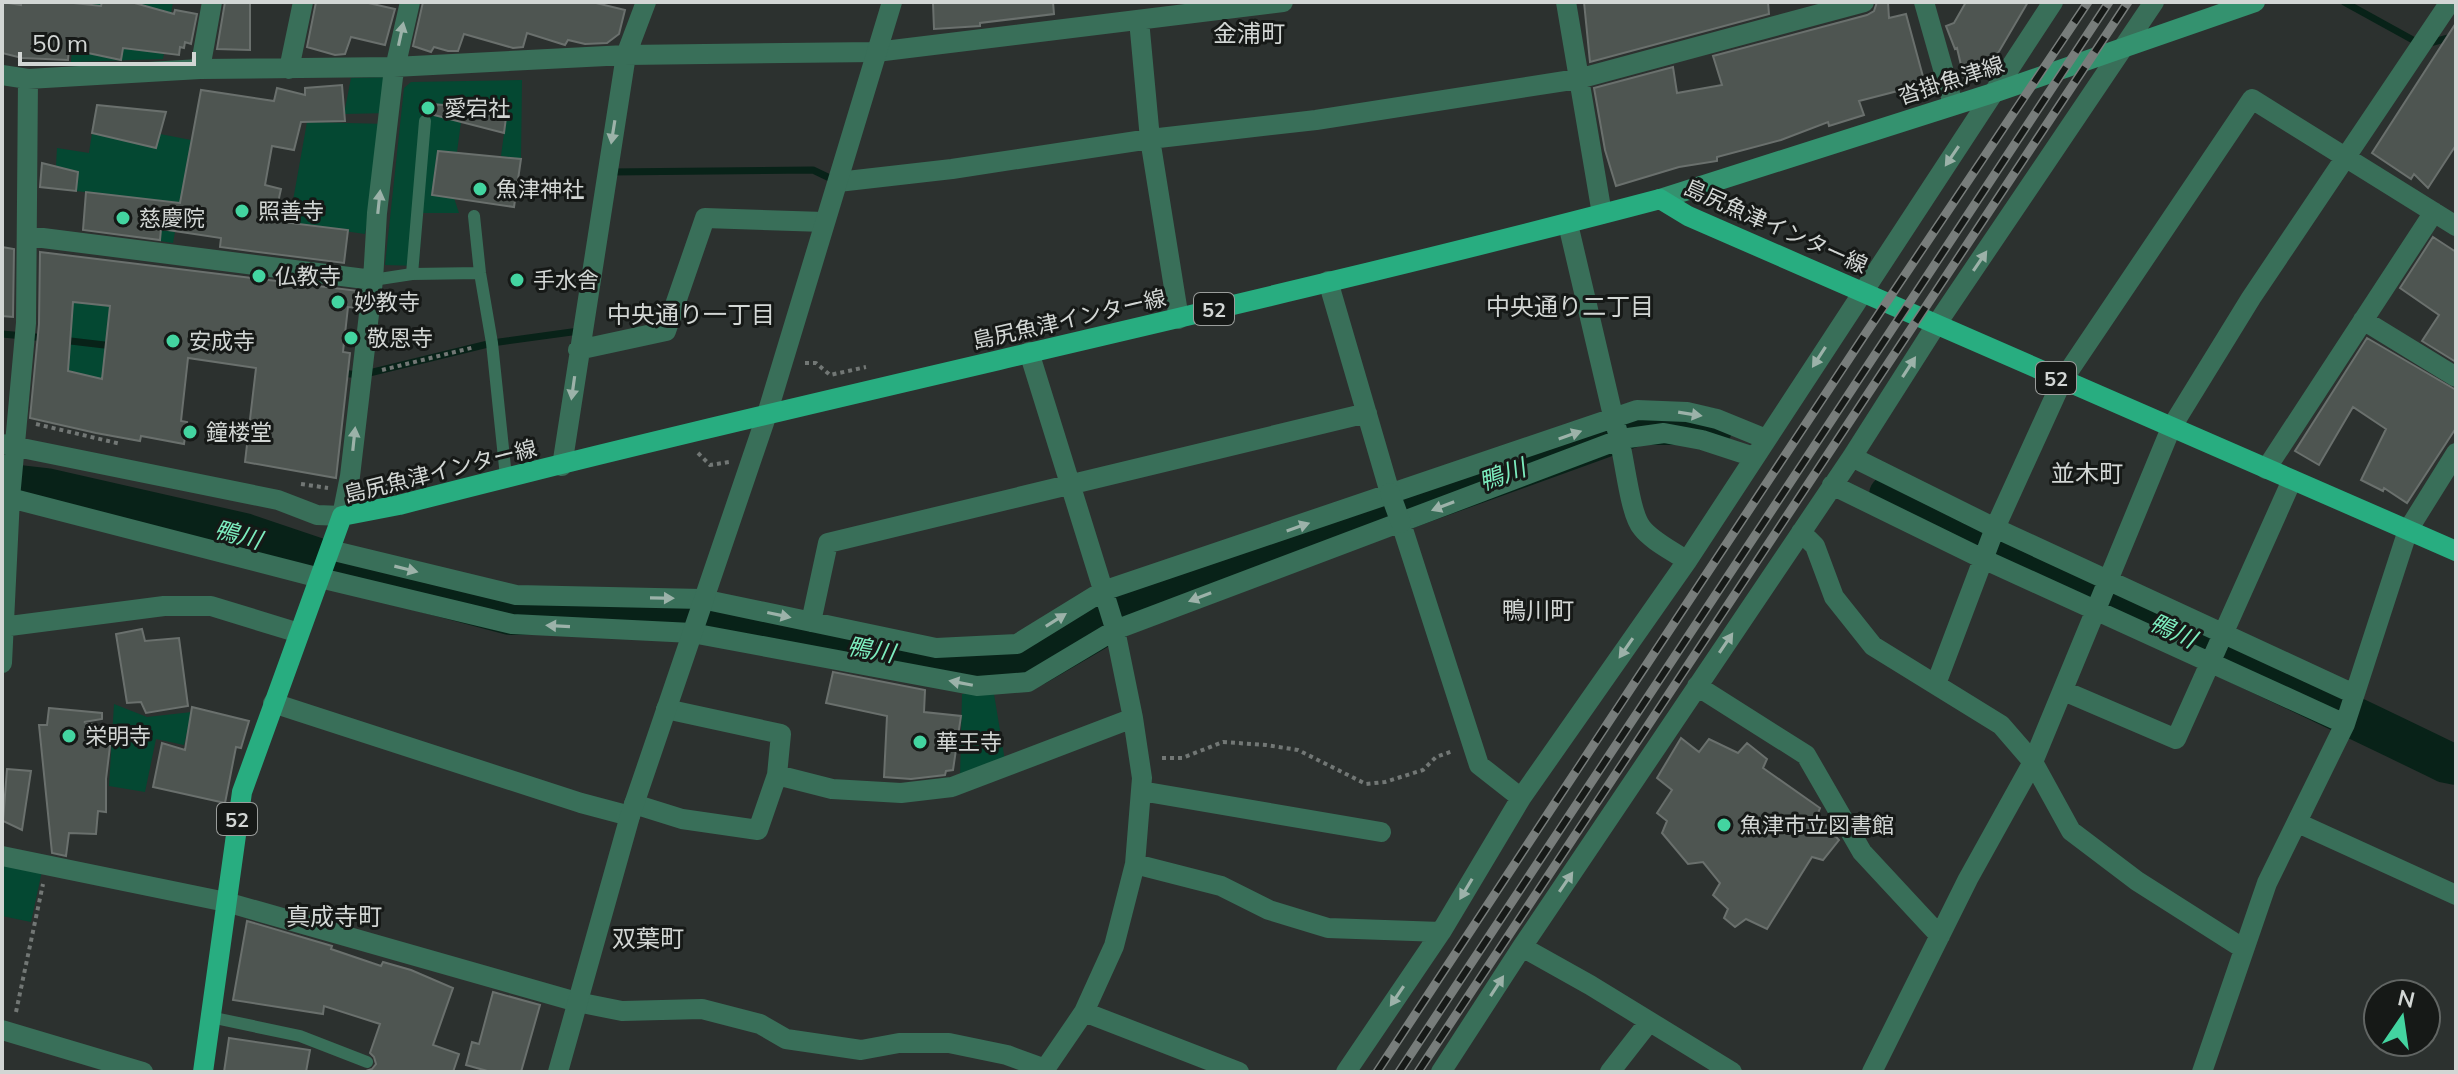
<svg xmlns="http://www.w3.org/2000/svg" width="2458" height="1074" viewBox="0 0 2458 1074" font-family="Mulish,'Noto Sans JP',sans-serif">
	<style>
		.green { fill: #044832 }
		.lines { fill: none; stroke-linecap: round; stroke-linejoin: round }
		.stream { stroke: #082218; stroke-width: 7 }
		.river { stroke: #082218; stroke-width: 42 }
		.building { fill: #4e5551; stroke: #6a706d; stroke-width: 2; fill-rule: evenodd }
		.path { stroke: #727775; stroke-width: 4; stroke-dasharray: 4 4; stroke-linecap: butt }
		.service { stroke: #396f59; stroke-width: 12 }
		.minor { stroke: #396f59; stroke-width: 20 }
		.tertiary { stroke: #396f59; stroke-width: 20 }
		.secondary { stroke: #34926f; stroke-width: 20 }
		.primary { stroke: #28ad80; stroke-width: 20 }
		.rail-casing { stroke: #787d7b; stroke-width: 9 }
		.rail { stroke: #161917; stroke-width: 6; stroke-dasharray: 18; stroke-linecap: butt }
		.minor-bridge { stroke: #396f59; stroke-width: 20 }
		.oneway { fill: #9cb2a9 }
		.poi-dot { fill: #43d4a0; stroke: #161917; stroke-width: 3 }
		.labels { text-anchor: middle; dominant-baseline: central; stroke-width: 6; stroke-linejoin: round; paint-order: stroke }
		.shield { fill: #161917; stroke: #9a9d9b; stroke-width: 2 }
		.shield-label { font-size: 20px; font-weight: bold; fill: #d2d6d4 }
		.street-label { font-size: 22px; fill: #d2d6d4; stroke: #161917 }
		.poi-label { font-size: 22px; fill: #d2d6d4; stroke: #161917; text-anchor: start }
		.neighbourhood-label { font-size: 24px; fill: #d2d6d4; stroke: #161917 }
		.water-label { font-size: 24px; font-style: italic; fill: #7cecbe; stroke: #161917 }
	</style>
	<rect width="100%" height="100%" fill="#2c312f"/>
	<path class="green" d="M 75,2 L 173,2 L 163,59 L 71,62 Z
		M 393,77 L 388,113 L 344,114 L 351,78 Z
		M 522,80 L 521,159 L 501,156 L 507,111 L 463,107 L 457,152 L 438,151 L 432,195 L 454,198 L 459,213 L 422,213 L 419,266 L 385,265 L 404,88 L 411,82 Z
		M 307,122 L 387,124 L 365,234 L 289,223 Z
		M 92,133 L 155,148 L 160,134 L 191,140 L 173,243 L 160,241 L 163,201 L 76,191 L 78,172 L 56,166 L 57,148 L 89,153 Z
		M 73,302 L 110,306 L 102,380 L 68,371 Z
		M 962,694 L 994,694 L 1005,761 L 960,778 Z
		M 114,704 L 147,717 L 192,712 L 184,745 L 156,739 L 145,792 L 109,786 Z
		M 2,862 L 42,871 L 31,922 L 2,916 Z"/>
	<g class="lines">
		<path class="stream" d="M 2344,2 L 2422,45 L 2456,36
			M 611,172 L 813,170 L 836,181
			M 2,334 L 46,338
			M 62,340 L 113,346
			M 340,373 L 361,375 L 492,343 L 579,331"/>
		<path class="river" d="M 2,484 L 46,489 L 244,534 L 374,578 L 510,614 L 653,612 L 933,664 L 993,670 L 1035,665 L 1138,605 L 1639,424 L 1685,424 L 1711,429
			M 1890,495 C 2074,587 2261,672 2446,762 L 2456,764"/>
	</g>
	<path class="building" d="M 2,2 L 21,5 L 21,2 L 64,2 L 101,6 L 102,2 L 131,2 L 174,14 L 175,10 L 197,14 L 191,44 L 185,42 L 184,48 L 180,47 L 179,55 L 123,48 L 121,60 L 69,49 L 68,60 L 22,58 L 2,53 Z
		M 225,2 L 250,2 L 250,50 L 217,49 Z
		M 316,2 L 364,2 L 395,9 L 385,45 L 351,37 L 345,54 L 335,55 L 307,47 Z
		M 423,2 L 592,2 L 625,10 L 619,34 L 607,43 L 585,44 L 568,40 L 565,45 L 527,33 L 523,47 L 513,48 L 464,34 L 458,51 L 448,51 L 434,47 L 431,52 L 413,46 Z
		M 1053,2 L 1054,14 L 980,23 L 980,26 L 934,29 L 933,3 Z
		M 1584,2 L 1768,2 L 1769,14 L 1590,62 Z
		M 1877,2 L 1888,2 L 1889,18 L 1906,14 L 1925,84 L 1859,101 L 1864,115 L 1829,126 L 1828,122 L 1781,140 L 1717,157 L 1717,161 L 1679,167 L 1616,186 L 1605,150 L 1594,88 L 1673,67 L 1677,93 L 1722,85 L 1713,56 L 1867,15 L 1874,11 Z
		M 1966,2 L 2028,2 L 1987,72 L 1964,78 L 1957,48 L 1955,49 L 1946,26 L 1954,23 Z
		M 2456,23 L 2456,145 L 2428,188 L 2414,174 L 2411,179 L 2372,153 Z
		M 342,85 L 345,121 L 301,122 L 294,150 L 272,146 L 265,185 L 281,189 L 274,221 L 348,230 L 344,263 L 220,247 L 221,238 L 161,229 L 160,240 L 83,230 L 86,192 L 180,203 L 201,90 L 274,101 L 277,88 L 305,95 L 305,88 Z
		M 431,104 L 507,110 L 504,133 L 430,114 Z
		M 97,105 L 166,112 L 156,148 L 92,133 Z
		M 438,151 L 521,159 L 514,207 L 432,195 Z
		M 42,163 L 78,172 L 76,191 L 40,187 Z
		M 2433,237 L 2456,252 L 2456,362 L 2422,341 L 2439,315 L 2400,288 Z
		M 2,247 L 14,249 L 13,317 L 2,316 Z
		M 40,252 L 359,291 L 357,308 L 348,307 L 343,352 L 350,353 L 336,478 L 245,462 L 256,368 L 188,358 L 181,421 L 187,422 L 184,444 L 141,436 L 140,441 L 96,433 L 30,418 L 39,324 ZM 73,302 L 110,306 L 102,379 L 68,371 Z
		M 2367,338 L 2456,390 L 2456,428 L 2407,503 L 2384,488 L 2383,491 L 2361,480 L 2386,429 L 2353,407 L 2319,465 L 2295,451 Z
		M 142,629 L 145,641 L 179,638 L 188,706 L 146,713 L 141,702 L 127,703 L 116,634 Z
		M 833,672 L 925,690 L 924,712 L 961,716 L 953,770 L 946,771 L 945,775 L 911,779 L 884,777 L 887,716 L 826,703 Z
		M 192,707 L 249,721 L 241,748 L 236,747 L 225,803 L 153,787 L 162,743 L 185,750 Z
		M 49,708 L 102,713 L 102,719 L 84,722 L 112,730 L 106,779 L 106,812 L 98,811 L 96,834 L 69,833 L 66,856 L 52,853 L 39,725 L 47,725 Z
		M 1681,738 L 1699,752 L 1709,739 L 1738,753 L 1747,743 L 1767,759 L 1763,768 L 1820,808 L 1817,816 L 1839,840 L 1823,860 L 1812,857 L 1767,929 L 1746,919 L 1735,927 L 1724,918 L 1728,909 L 1713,895 L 1720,883 L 1703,862 L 1688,864 L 1662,833 L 1667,821 L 1657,813 L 1672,790 L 1657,778 Z
		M 7,769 L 31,771 L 22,830 L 3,821 Z
		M 247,921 L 332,946 L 331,949 L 381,966 L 383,962 L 411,970 L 453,988 L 433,1045 L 459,1054 L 453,1072 L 363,1072 L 372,1069 L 376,1064 L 374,1057 L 370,1053 L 380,1024 L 324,1006 L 323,1014 L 233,1000 Z
		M 493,992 L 540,1005 L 521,1072 L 491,1072 L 466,1065 L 472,1042 L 479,1044 Z
		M 229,1038 L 310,1050 L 306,1072 L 224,1072 Z"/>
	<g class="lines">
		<path class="path" d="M 805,363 L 816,363 L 830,375 L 866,367
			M 382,370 L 475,347
			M 36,424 L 121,444
			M 698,453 L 710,465 L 729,462
			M 301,484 L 328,488
			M 368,487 L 399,481
			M 1162,758 L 1182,758 L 1223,742 L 1266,745 L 1298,750 L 1366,784 L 1385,782 L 1423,770 L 1436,757 L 1453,751
			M 16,1012 L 43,884"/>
		<path class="service" d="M 474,216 L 480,273 L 492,343 L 506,477
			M 412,274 L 425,121
			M 373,280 L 412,274 L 480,273
			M 210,1017 L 300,1036 L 367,1062"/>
		<path class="minor" d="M 1566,2 L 1602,214
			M 1924,2 L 1953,104
			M 1139,20 L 1150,139 L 1179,319
			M 200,69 L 212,2
			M 289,69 L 303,2
			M 2,75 L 28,79 L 200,69 L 394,67 L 626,55 L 876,52 L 1283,2
			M 838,182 L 952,169 L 1150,139 L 1316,120 L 1578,79 L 1864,2
			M 1568,224 L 1614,420 C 1624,445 1628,512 1642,528 C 1652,541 1673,551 1687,561
			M 27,236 L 373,280
			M 1328,281 L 1390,493
			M 2363,320 L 2456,377
			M 578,350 L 666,331 L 705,218 L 824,222
			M 1029,352 L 1114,625 L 1133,718 L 1142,778 L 1135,864 L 1114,946 L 1084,1012 L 1043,1072
			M 2,444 L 278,500 L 317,515 L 342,516 L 350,476 L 373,280 L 377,213 L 393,77 L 410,2
			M 1852,457 L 1995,528 L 2354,694
			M 562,466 L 626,55 L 646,2
			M 2266,469 L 2434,212
			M 1832,485 L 1983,559 L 2345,724
			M 10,498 L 320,578 L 512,624 L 692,633 L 977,686 L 1028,682 L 1115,630 L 1621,439 L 1664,433 L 1702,440 L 1754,457
			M 1401,523 L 1479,765 L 1521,798
			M 1801,532 L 1815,546 L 1834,597 L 1873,646 L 2001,725 L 2033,762 L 2071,831 L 2137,881 L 2244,949
			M 330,550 L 516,595 L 702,599 L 936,648 L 1017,644 L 1103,591 L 1637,410 L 1687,412 L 1717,419 L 1766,439
			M 811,622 L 828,543 L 1367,413
			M 2,627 L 164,606 L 211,606 L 299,633
			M 2,663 L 10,498 L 26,323 L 28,79
			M 1936,684 L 1995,528 L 2062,381 L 2252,99 L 2456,226
			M 1697,686 L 1806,755 L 1862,852 L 1940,936
			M 2064,691 L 2176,739 L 2292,480
			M 273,703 L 581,803 L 630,816
			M 666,709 L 781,734 L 777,775
			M 1141,791 L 1381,832
			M 634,804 L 682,819 L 758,830 L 777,775 L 832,789 L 901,793 L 952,787 L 1133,718
			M 2298,823 L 2456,895
			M 2,856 L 226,902 L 577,1002 L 622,1011 L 702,1009 L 760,1024 L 786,1039 L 861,1050 L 899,1043 L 949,1043 L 1007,1055 L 1045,1069
			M 1135,864 L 1221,886 L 1269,910 L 1328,928 L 1441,932
			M 1522,947 L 1590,985 L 1732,1072
			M 1084,1012 L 1239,1072
			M 2,1030 L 143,1072
			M 1346,1072 L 1441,932 L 1521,798 L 1687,561 L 2053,2
			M 1441,1072 L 1522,947 L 1852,457 L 1936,325 L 2154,2
			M 1610,1072 L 1649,1022
			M 1872,1072 L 1968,879 L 2033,762 L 2171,428 L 2251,298 L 2450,2
			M 2202,1072 L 2267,883 L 2345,724 L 2408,530 L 2456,453"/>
		<path class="tertiary" d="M 558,1072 L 630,816 L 767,414 L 892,2"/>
		<path class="secondary" d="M 1660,199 L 1996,92 L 2255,2"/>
		<path class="primary" d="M 203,1072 L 242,792 L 342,516 L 399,505 C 818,397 1242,309 1660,199 L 1688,216 L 2456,551"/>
		<defs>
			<path id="rail" d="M 1377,1072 L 1866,333 L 2088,2
				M 1399,1072 L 2109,2
				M 1418,1072 L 2128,2"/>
		</defs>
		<use href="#rail" class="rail-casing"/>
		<use href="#rail" class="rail"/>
		<path class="minor-bridge" d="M 1390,493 L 1401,523"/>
	</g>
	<defs><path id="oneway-solid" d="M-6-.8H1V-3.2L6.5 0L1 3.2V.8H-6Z" transform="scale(2)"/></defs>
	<g class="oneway">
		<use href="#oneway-solid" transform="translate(401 34) rotate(-78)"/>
		<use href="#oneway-solid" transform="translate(613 132) rotate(99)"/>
		<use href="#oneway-solid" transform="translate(1952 156) rotate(124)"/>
		<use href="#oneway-solid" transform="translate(379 202) rotate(-84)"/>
		<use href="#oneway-solid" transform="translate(1980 261) rotate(-56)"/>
		<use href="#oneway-solid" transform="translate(1819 357) rotate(123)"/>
		<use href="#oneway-solid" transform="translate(1909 367) rotate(-57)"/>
		<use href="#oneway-solid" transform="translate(573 388) rotate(98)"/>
		<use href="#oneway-solid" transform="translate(1690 414) rotate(9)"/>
		<use href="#oneway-solid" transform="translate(1570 435) rotate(-19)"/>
		<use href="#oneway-solid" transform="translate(354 439) rotate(-84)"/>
		<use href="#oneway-solid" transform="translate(1443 506) rotate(159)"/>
		<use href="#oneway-solid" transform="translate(1298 527) rotate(-19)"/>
		<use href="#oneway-solid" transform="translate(406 569) rotate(14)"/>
		<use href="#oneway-solid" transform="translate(1200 597) rotate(159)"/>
		<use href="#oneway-solid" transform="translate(662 598) rotate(1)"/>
		<use href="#oneway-solid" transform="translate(779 615) rotate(12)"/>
		<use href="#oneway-solid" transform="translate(1056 620) rotate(-32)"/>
		<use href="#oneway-solid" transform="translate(558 626) rotate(-177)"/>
		<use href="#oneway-solid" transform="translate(1726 643) rotate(-56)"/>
		<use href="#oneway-solid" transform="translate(1626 648) rotate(125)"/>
		<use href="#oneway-solid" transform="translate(961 683) rotate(-169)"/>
		<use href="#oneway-solid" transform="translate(1566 882) rotate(-56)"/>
		<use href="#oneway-solid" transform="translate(1466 889) rotate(121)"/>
		<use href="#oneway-solid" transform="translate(1497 986) rotate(-57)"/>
		<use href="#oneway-solid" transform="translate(1397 996) rotate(124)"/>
	</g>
	<g class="poi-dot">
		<circle cx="428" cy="108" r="8"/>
		<circle cx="480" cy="189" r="8"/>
		<circle cx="242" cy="211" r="8"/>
		<circle cx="123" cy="218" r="8"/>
		<circle cx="259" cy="276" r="8"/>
		<circle cx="517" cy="280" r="8"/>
		<circle cx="338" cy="302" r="8"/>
		<circle cx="351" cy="338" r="8"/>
		<circle cx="173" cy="341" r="8"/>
		<circle cx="190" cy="432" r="8"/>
		<circle cx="69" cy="736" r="8"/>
		<circle cx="920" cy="742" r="8"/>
		<circle cx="1724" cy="825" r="8"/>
	</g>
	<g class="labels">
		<g class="shield">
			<rect x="1194" y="293" width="40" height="32" rx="6"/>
			<rect x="2036" y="362" width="40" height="32" rx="6"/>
			<rect x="217" y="803" width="40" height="32" rx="6"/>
		</g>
		<g class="shield-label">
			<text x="1214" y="309">52</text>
			<text x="2056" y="378">52</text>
			<text x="237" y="819">52</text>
		</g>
		<g class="street-label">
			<text transform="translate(1951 80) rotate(-18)">沓掛魚津線</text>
			<text transform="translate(1776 226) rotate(24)">島尻魚津インター線</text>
			<text transform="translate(1069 319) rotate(-13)">島尻魚津インター線</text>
			<text transform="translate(440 471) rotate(-14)">島尻魚津インター線</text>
		</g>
		<g class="poi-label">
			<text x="444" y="108">愛宕社</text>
			<text x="496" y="189">魚津神社</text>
			<text x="258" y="211">照善寺</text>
			<text x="139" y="218">慈慶院</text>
			<text x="275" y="276">仏教寺</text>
			<text x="533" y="280">手水舎</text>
			<text x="354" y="302">妙教寺</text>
			<text x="367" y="338">敬恩寺</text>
			<text x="189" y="341">安成寺</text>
			<text x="206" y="432">鐘楼堂</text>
			<text x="85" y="736">栄明寺</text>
			<text x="936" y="742">華王寺</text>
			<text x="1740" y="825">魚津市立図書館</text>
		</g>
		<g class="neighbourhood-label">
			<text x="1249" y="33">金浦町</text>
			<text x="1570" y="306">中央通り二丁目</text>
			<text x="691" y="314">中央通り一丁目</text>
			<text x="2087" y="473">並木町</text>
			<text x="1538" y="610">鴨川町</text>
			<text x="334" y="916">真成寺町</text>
			<text x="648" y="938">双葉町</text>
		</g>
		<g class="water-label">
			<text transform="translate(1502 474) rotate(-20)">鴨川</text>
			<text transform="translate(238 534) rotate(15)">鴨川</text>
			<text transform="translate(2173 630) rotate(25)">鴨川</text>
			<text transform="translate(871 649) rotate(10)">鴨川</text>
		</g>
	</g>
	<rect width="2458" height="1074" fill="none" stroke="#d2d6d4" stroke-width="8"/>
	<g transform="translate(2402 1018) rotate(13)"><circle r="38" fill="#161917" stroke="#616563" stroke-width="2"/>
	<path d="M0-6L14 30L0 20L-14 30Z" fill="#43d4a0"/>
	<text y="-12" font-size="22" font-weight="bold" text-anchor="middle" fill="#d2d6d4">N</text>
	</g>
	<path d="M20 52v12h174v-12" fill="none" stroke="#d2d6d4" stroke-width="4"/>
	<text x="32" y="52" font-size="24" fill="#d2d6d4" stroke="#161917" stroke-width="6" paint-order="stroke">50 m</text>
</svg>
